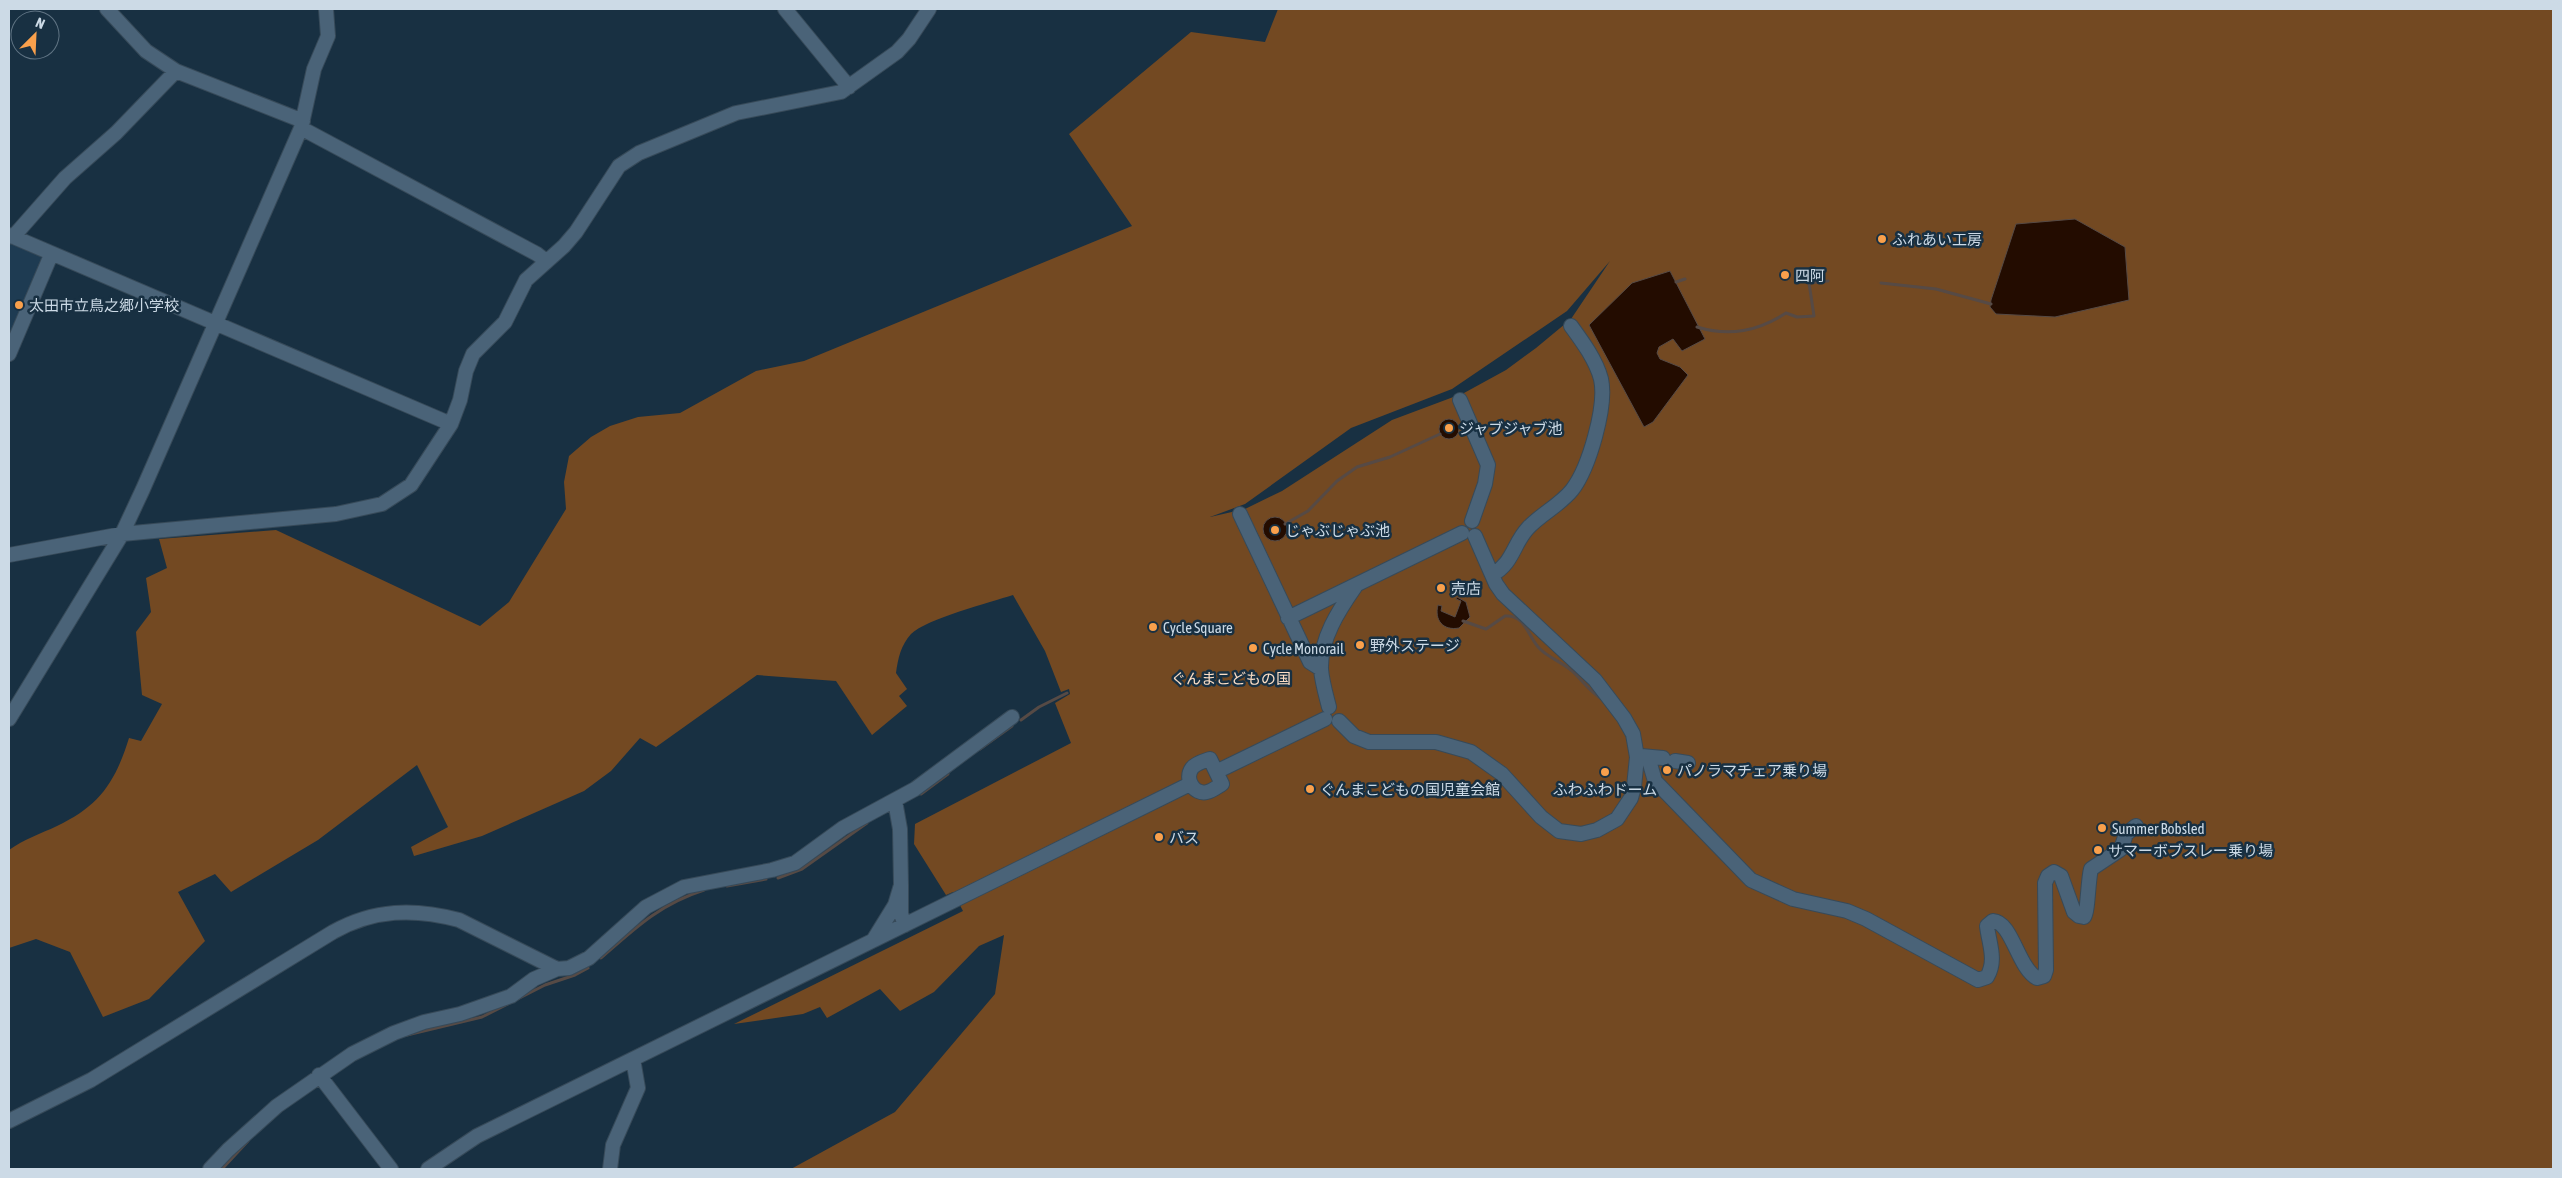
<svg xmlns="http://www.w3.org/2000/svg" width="2562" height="1178" viewBox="0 0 2562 1178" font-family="'Asap Condensed','Noto Sans JP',sans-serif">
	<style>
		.built { fill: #1e3b52 }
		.green { fill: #734922; fill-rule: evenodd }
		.water { fill: #230c00; stroke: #564a45 }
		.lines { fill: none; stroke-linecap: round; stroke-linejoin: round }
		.stream { stroke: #564a45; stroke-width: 3 }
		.minor-casing { stroke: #374a59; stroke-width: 16 }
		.minor { stroke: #4a6378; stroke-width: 14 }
		.poi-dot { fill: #f9a04c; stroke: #183042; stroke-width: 2 }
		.labels { text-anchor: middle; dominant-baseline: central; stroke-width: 5; stroke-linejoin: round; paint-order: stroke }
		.poi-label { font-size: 15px; fill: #ccdae6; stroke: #183042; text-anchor: start }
		.park-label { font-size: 15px; fill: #fcdec5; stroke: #183042 }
	</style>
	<rect width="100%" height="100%" fill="#183042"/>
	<path class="built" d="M 9,235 L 51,255 L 9,354 Z"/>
	<path class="green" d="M 1278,9 L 2553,9 L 2553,1169 L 791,1169 L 895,1112 L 995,994 L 1004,935 L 979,946 L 934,992 L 900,1011 L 880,989 L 827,1018 L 820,1007 L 803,1014 L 734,1024 L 963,911 L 953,892 L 946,895 L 914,844 L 915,824 L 1071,743 L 1055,703 L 1070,694 L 1069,689 L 1061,692 L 1045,651 L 1013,595 C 991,602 926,619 911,634 C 901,645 898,658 896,673 L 907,689 L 899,696 L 907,706 L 872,735 L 836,681 L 757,675 L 656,747 L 640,738 L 611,771 L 584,791 L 482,836 L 414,856 L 411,847 L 448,827 L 417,765 L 318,840 L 231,892 L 215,874 L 178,892 L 205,941 L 149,999 L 103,1017 L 70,952 L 36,939 L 9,948 L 9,850 C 24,839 40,834 57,826 C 99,806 115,783 129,738 L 141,741 L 162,704 L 142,695 L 136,632 L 151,612 L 146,578 L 167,568 L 159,539 L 276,530 L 480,626 L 509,602 L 566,509 L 564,482 L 569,456 L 591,437 L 610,426 L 638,417 L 680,413 L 756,371 L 804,361 L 1132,226 L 1069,134 L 1191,32 L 1265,42 ZM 1610,261 L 1571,319 L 1536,348 L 1506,370 L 1464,393 L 1392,420 L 1282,491 L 1245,509 L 1210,517 L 1245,504 L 1351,428 L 1452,389 L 1567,311 Z"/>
	<path class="water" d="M 2075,219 L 2125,247 L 2129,300 L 2055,317 L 1996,314 L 1990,307 L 1991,300 L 2016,224 Z
		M 1670,271 L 1705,339 L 1682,351 L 1673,339 L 1659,347 L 1657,353 L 1660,359 L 1680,367 L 1688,375 L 1653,422 L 1644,427 L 1589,325 L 1632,283 Z
		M1439 429a10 10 0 1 1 20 0a10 10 0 1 1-20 0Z
		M1263 529a12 12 0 1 1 24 0a12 12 0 1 1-24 0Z
		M 1457,597 L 1466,602 L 1470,617 L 1459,628 C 1443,631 1434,620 1438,605 L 1442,606 L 1441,611 L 1455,617 L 1461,601 L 1456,599 Z"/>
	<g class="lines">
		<path class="stream" d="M 1676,282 L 1685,279
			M 1881,283 L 1936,289 L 1991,304
			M 1697,327 C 1730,337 1758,331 1786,313 L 1797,317 L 1814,316 L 1809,283 L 1828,281
			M 1285,524 L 1308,511 L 1337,481 L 1357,467 L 1390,457 L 1440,434
			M 1463,621 L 1486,629 L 1505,616 C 1526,614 1528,638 1540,649 C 1549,658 1562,662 1572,671 C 1583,681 1590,692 1603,700
			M 1021,720 L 1039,707 L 1067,693
			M 980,749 L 1012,726
			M 921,794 L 948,774
			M 778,878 L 802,869 L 867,823
			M 727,886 L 766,879
			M 601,958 C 635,928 660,904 704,890
			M 407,1035 L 482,1017 L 545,985 L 575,975 L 588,968
			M 222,1169 L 248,1141"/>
		<defs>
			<path id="minor" d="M 107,9 L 146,51 L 176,71 L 303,121
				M 785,9 L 849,87
				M 301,128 L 537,254 L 546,261
				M 9,235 L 451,424
				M 13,237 L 65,178 L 116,133 L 176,71
				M 9,354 L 51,255
				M 1460,400 L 1488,465 L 1485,484 L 1472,521
				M 1240,514 L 1310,662 L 1321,669
				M 9,555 L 122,534 L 336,514 L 382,504 L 411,485 L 451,424 L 460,400 L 466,371 L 473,354 L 505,322 L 526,280 L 564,246 L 576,232 L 619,166 L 639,153 L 736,113 L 841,92 L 897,52 L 909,39 L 929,9
				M 1492,575 C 1514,562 1513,544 1528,528 C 1541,514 1560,505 1572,490 C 1589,468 1607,406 1601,379 C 1596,360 1582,341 1571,326
				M 1288,618 L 1462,533
				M 1329,707 C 1326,695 1322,682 1321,669 C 1320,639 1339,610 1355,587
				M 9,719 L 122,534 L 143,489 L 301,128 L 314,69 L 328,36 L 326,9
				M 1339,721 L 1354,736 L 1369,742 L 1436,742 L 1471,752 L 1502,774 L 1541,817 L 1559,831 L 1581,834 L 1597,830 L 1617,819 L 1631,798 L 1634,787 L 1637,757 L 1633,734 L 1624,718 L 1595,680 L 1503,594 L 1496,584 L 1475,536
				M 1641,756 L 1663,758
				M 1648,757 L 1655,781 L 1751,880 L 1793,899 L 1847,911 L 1866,919 L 1978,980 L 1987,977 C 1997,960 1989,944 1987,926 L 1993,921 C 2012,922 2018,968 2037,978 L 2044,976 L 2046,970 L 2045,883 L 2048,876 L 2054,872 L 2061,876 L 2074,912 L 2079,916 L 2084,917 C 2088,912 2088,880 2091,869 L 2121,849 L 2126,834 L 2136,826
				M 1210,759 L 1222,784 C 1217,787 1212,791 1207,792 C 1194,795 1184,779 1192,768 C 1196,763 1204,761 1210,759 Z
				M 1675,761 L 1688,763
				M 1222,769 L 1325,719
				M 895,801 L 900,829 L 901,885
				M 874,939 L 895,905 L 901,885 L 901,914 L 905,925
				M 319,1075 L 391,1169
				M 9,1121 L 91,1080 L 333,932 C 374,909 414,908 459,920 L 557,969 L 569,968 L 589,958 L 646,907 L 684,887 L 772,870 L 795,863 L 843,828 L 915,789 L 1012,717
				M 210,1169 L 228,1150 L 277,1106 L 352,1054 L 394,1033 L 424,1022 L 460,1014 L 511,996 L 534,979 L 557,969
				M 428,1169 L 477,1136 L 1190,784
				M 610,1169 L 613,1145 L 638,1088 L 633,1059"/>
		</defs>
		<use href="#minor" class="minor-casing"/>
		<use href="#minor" class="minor"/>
	</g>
	<g class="poi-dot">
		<circle cx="1882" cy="239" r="5"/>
		<circle cx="1785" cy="275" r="5"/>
		<circle cx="19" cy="305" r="5"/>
		<circle cx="1449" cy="428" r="5"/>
		<circle cx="1275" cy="530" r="5"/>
		<circle cx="1441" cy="588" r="5"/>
		<circle cx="1153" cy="627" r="5"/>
		<circle cx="1360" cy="645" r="5"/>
		<circle cx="1253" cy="648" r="5"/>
		<circle cx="1667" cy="770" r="5"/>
		<circle cx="1605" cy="772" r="5"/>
		<circle cx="1310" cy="789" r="5"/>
		<circle cx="2102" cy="828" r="5"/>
		<circle cx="1159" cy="837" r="5"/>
		<circle cx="2098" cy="850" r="5"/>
	</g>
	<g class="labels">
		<g class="poi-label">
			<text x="1892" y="239">ふれあい工房</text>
			<text x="1795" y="275">四阿</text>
			<text x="29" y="305">太田市立鳥之郷小学校</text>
			<text x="1459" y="428">ジャブジャブ池</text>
			<text x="1285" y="530">じゃぶじゃぶ池</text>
			<text x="1451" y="588">売店</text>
			<text x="1163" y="627">Cycle Square</text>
			<text x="1370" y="645">野外ステージ</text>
			<text x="1263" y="648">Cycle Monorail</text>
			<text x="1677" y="770">パノラマチェア乗り場</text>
			<text x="1320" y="789">ぐんまこどもの国児童会館</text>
			<text x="1605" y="789" text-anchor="middle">ふわふわドーム</text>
			<text x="2112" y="828">Summer Bobsled</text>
			<text x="1169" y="837">バス</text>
			<text x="2108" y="850">サマーボブスレー乗り場</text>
		</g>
		<g class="park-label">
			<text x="1231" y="678">ぐんまこどもの国</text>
		</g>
	</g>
	<rect width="2562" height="1178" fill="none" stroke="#ccdae6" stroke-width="20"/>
	<g transform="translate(35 35) rotate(24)"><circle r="24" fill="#183042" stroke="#607484"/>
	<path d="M0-4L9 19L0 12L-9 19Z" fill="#f9a04c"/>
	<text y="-8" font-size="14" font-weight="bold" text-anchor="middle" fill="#ccdae6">N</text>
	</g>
</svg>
